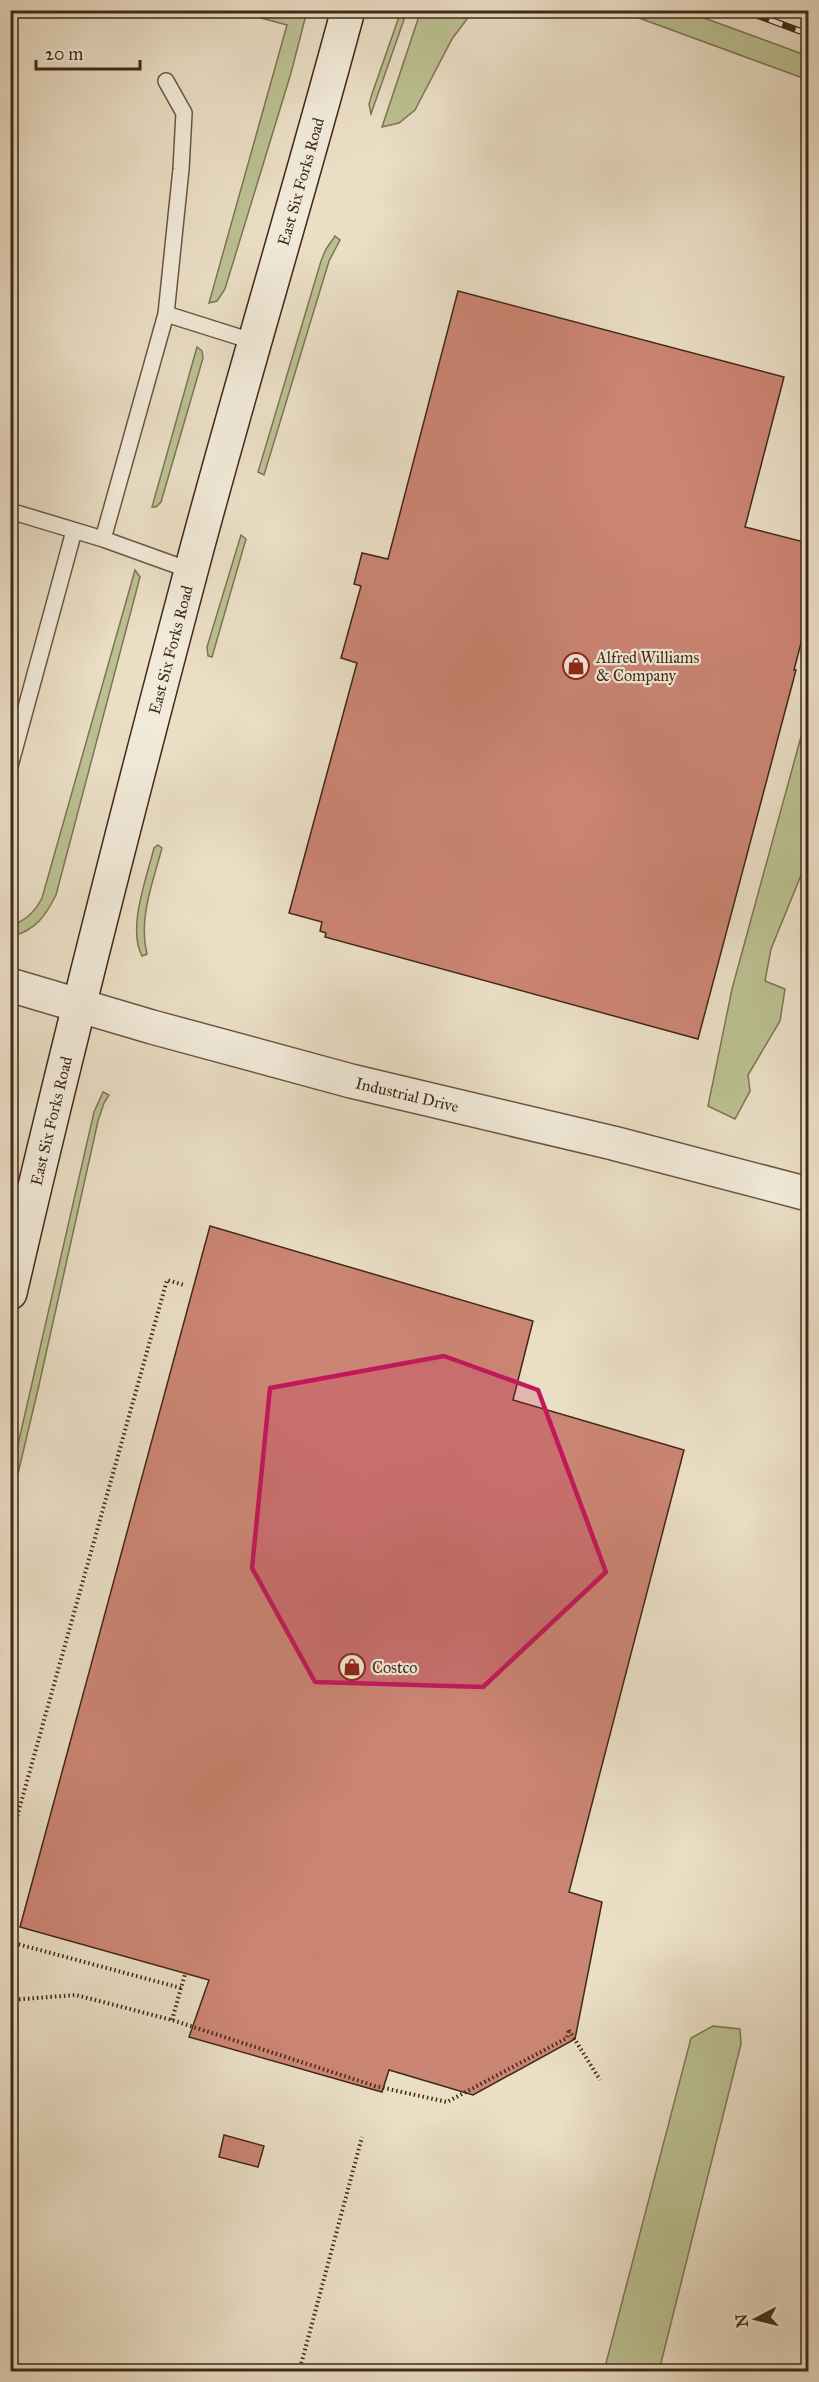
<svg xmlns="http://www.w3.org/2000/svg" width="819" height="2382" viewBox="0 0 819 2382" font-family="'IM FELL Great Primer',serif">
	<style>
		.green { fill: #bbc092; stroke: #7e7454; stroke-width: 1.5 }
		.building { fill: #cb8574; stroke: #422817; stroke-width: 1.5 }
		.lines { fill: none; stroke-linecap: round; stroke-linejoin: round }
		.service-casing { stroke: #6c5642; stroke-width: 18 }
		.tertiary-casing { stroke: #6c5642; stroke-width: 36 }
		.secondary-casing { stroke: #422817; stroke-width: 36 }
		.path { stroke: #422817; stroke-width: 4; stroke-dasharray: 1.5 3; stroke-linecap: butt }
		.service { stroke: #f1ead9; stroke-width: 15 }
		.tertiary { stroke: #f1ead9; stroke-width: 33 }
		.secondary { stroke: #f1ead9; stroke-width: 33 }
		.rail-casing { stroke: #422817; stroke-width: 7 }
		.rail { stroke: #f1ead9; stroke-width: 4.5; stroke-dasharray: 14; stroke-linecap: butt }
		.marked { fill: #c2185b; fill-opacity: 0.2; stroke: #c2185b; stroke-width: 4.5; stroke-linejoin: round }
		.labels { text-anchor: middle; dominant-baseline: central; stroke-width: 4.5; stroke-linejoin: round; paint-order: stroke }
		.street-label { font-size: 16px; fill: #422817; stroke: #f1ead9 }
		.poi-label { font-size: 16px; fill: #422817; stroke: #f1ead9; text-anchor: start }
	</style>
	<rect width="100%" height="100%" fill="#eadec5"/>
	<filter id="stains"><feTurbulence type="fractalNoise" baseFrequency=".00333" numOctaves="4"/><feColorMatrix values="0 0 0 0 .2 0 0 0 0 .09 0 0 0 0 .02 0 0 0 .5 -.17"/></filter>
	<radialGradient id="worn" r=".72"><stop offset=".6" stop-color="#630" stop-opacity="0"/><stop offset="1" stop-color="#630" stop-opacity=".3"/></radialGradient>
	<path class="green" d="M 421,10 L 473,11 L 452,39 L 415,110 L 399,123 L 382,127 Z
		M 235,11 L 307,11 L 291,73 L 225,289 L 217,301 L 209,303 L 287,25 Z
		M 401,11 L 407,11 L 371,114 L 369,104 L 372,94 Z
		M 620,11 L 685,11 L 808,56 L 808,80 Z
		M 335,236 L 340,240 L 329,261 L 264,475 L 258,472 L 321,261 L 326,249 Z
		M 197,347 L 202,351 L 203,358 L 161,502 L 156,507 L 152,507 Z
		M 241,535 L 246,539 L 212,657 L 208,656 L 207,647 Z
		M 135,570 L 140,577 L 56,895 C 46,915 36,930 13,936 L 11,932 L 11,925 C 26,921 35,912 42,898 Z
		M 808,711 L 808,858 L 771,949 L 765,981 L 785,989 L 780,1021 L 748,1075 L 750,1091 L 735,1119 L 708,1106 L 732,989 Z
		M 158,845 L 162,848 C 153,882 138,919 147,954 L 142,956 C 127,928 147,877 154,848 Z
		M 103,1092 L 109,1095 L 104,1103 L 98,1121 L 39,1385 L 11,1503 L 11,1475 L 94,1112 Z
		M 713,2026 L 740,2029 L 741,2044 L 659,2371 L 604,2371 L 691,2038 Z"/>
	<path class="building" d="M 458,291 L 784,377 L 745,527 L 808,543 L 808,616 L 794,670 L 796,670 L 698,1039 L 325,937 L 326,933 L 320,931 L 322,922 L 289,913 L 357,663 L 341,658 L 361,586 L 354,584 L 362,553 L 388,559 Z
		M 210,1226 L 533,1321 L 513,1400 L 684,1450 L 569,1892 L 602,1902 L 575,2039 L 473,2095 L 389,2070 L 382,2092 L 189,2037 L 209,1980 L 20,1927 Z
		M 224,2135 L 264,2146 L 258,2167 L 219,2157 Z"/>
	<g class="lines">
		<defs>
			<path id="service" d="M 166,314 L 181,169 L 184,113 L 166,81
				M 10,511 L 103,539 L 192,571
				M 103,539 L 166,314 L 255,342
				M 10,766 L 74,531"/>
			<g id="tertiary">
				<path id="s1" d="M 10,985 L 152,1027 L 351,1081 L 613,1143 L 808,1194"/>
			</g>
			<g id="secondary">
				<path id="s2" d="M 10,1293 C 67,1046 130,801 195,556 C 244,373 299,193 348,10"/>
			</g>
		</defs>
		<use href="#service" class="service-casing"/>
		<use href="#tertiary" class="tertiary-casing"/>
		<use href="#secondary" class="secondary-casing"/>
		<path class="path" d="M 10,1842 L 167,1280 L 184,1285
			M 10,1942 L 181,1988
			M 10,2000 L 76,1995 L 172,2020 L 375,2086 L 447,2102 L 567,2038 L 569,2030
			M 172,2020 L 185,1974
			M 569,2030 L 600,2080
			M 299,2372 L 362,2137"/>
		<use href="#service" class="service"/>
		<use href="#tertiary" class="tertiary"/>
		<use href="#secondary" class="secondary"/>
		<defs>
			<path id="rail" d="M 743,10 L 808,34"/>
		</defs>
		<use href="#rail" class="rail-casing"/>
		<use href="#rail" class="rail"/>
	</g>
	<path class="marked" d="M 444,1356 L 538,1390 L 606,1572 L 483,1687 L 315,1682 L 252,1568 L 270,1388 Z"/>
	<defs>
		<symbol id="shop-ring" viewBox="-11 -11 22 22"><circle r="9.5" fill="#f1ead9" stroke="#8f2418" stroke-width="1.5"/><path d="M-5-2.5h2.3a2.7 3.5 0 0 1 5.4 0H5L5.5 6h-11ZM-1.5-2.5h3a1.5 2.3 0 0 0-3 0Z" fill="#8f2418"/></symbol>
	</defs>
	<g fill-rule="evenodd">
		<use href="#shop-ring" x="561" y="651" width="30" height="30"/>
		<use href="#shop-ring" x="337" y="1652" width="30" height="30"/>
	</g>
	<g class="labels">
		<g class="street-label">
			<text stroke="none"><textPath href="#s2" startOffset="1149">East Six Forks Road</textPath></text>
			<text stroke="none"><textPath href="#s2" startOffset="663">East Six Forks Road</textPath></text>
			<text stroke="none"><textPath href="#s1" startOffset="412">Industrial Drive</textPath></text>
			<text stroke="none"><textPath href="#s2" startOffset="177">East Six Forks Road</textPath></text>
		</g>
		<g class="poi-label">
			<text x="596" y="657">Alfred Williams<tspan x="596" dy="18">&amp; Company</tspan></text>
			<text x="372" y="1667">Costco</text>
		</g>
	</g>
	<rect width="819" height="2382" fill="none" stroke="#eadec5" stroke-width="36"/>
	<rect x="12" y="12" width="795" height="2358" fill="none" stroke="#422817" stroke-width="3"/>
	<rect x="18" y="18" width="783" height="2346" fill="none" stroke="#422817" stroke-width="1.5"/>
	<g transform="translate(756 2319) rotate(263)" stroke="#f1ead9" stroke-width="4.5" paint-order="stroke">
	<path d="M0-4.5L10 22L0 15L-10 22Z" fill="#422817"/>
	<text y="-9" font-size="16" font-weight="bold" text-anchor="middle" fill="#422817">N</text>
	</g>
	<path d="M36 60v9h104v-9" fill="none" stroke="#422817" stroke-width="3"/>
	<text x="45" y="60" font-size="18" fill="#422817" stroke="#f1ead9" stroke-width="4.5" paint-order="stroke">20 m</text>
	<rect width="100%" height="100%" filter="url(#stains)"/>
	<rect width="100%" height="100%" fill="url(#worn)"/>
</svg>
